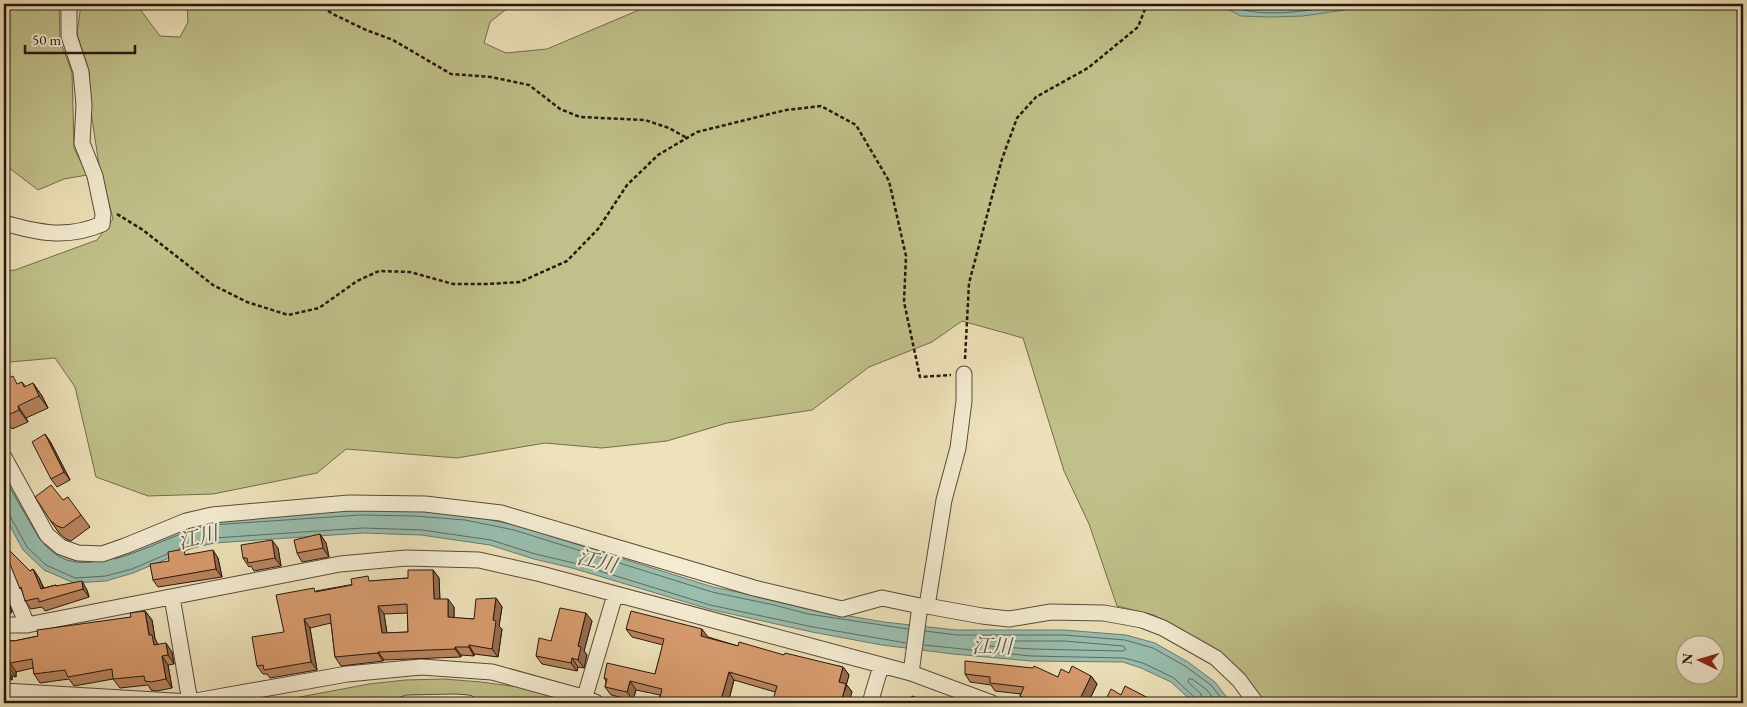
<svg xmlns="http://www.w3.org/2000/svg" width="1747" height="707" viewBox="0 0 1747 707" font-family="'EB Garamond','Noto Serif JP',serif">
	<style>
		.green { fill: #c0c18a; stroke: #746c4c; fill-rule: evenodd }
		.water { fill: #99beaf; stroke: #6b7b6f }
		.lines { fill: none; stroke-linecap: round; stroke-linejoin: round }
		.shore { stroke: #606a5f; stroke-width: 1 }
		.minor-casing { stroke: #594a3a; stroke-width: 17 }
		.path { stroke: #27170f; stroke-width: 2.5; stroke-dasharray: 4 2.5; stroke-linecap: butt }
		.minor { stroke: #f4ecd2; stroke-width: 15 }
		.wall { fill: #b9855f; stroke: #27170f; fill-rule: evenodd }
		.shaded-wall { fill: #966c4d; stroke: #27170f }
		.building { fill: #d79b6e; stroke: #27170f; fill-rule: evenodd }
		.labels { text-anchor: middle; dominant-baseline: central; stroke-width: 4.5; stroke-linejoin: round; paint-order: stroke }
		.water-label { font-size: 20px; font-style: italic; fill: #4f5147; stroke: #f4ecd2 }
	</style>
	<rect width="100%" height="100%" fill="#eee2ba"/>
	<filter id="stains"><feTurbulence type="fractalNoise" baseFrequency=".004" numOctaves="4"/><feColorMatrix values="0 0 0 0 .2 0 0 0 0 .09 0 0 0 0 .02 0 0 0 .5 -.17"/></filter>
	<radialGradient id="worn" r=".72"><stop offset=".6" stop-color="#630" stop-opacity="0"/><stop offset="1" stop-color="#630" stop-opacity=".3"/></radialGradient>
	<path class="green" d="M 4,4 L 59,4 L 60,41 L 72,72 L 74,148 L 87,175 L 64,179 L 38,190 L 4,164 Z
		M 81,4 L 136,4 L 160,36 L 180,37 L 188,22 L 187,4 L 513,4 L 490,22 L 484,43 L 506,53 L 547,49 L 653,4 L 1743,4 L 1743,703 L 1265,703 L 1232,662 L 1185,632 L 1154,615 L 1117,606 L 1089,524 L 1064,471 L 1023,338 L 962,321 L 932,342 L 869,367 L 812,410 L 727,423 L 667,441 L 602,448 L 545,443 L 457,458 L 346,449 L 317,473 L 213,494 L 148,496 L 96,477 L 75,387 L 55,358 L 10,362 L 4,360 L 4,271 L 15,270 L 97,240 L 113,219 L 99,165 L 91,112 L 89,71 L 77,34 ZM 1684,644 L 1714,644 L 1714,674 L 1684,674 Z
		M 444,679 L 481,682 L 518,687 L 568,700 L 569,703 L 511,703 L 457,697 L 415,695 L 361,703 L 268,703 L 369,684 L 405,680 Z
		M 4,696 L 113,703 L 4,703 Z"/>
	<path class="water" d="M 1218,4 L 1386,4 L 1303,16 L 1269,17 L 1241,16 Z
		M 4,468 L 27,508 L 78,558 L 210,520 L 360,510 L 416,511 L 466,515 L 515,525 L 713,587 L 775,600 L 809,609 L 884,622 L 956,630 L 1064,630 L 1126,635 L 1155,643 L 1188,662 L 1215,682 L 1231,703 L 1194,703 L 1171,682 L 1141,668 L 1123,662 L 1031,661 L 953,654 L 882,645 L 812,632 L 709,609 L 572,568 L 534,559 L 490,545 L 421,535 L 363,533 L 214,543 L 193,548 L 133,573 L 106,581 L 74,583 L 44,570 L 23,550 L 4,515 Z"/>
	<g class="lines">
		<path class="shore" d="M 1228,4 C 1259,22 1319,8 1353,4
			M 1241,4 L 1269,6 L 1309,4
			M 4,478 L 39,538
			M 4,513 L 10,516 L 27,547 L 46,565 L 75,578 L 106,576 L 132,569 L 167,554
			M 44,544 C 59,560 72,564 93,562
			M 179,549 L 191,543 L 214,538 L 363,528 L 422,530 L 491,540 L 535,554 L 574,563 L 710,605 L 813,627 L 906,643
			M 115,559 C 148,550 177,532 211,525 L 360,515 L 415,516 L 465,520 L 514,530 L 712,592 L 774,605 L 808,614 L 908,629
			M 925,631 L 957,635 L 1064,635 L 1125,640 L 1153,648 L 1185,666 L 1211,685 L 1225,703
			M 987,641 L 1064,641 L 1123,646 L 1126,649 L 1123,651 L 1032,649 L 988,646 L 986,644 Z
			M 924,645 L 1031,656 L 1124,658 L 1143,663 L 1174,678 L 1195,698 L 1197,703
			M 1203,703 L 1201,694 L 1188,682 L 1189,679 L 1192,679 L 1207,690 L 1217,703"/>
		<defs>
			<path id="minor" d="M 4,223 C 39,233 67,239 102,224 L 103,214 L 95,176 L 82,143 L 84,105 L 81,72 L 69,36 L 69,10 L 70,4
				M 4,457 L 47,535 L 61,547 L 78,553 L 102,554 L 125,546 L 186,521 L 212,515 L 349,503 L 425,504 L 501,513 L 754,588 L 842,609 L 882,598 L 920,606 L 927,606 L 944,500 L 958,448 L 964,401 L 964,374
				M 4,568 L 27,625
				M 172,597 L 190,702
				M 927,606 L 982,616 L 1009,619 L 1051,612 L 1104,613 L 1142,620 L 1163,628 L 1216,658 L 1239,680 L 1256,703
				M 4,625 L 27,625 L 340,564 L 406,558 L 479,560 L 541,574 L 911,673 L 992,703
				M 911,673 L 920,606
				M 4,691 L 190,702 L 347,674 L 421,667 L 492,672 L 586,698 L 597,703
				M 407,703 L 455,702 L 468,703
				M 583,703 L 615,595
				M 870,703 L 881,666"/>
		</defs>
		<use href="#minor" class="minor-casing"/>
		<path class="path" d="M 317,4 L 333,14 L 366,30 L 393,40 L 451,74 L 491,77 L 529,85 L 560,109 L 580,117 L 645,120 L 669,128 L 687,138
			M 117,214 L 143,230 L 213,285 L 247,302 L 288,315 L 319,308 L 357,281 L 379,271 L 410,272 L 453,284 L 487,284 L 520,282 L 567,261 L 598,229 L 627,185 L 658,155 L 697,132 L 786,110 L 821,106 L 856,125 L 889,181 L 906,256 L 904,302 L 920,377 L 951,375
			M 965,359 L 969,283 L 1002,159 L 1017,118 L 1036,97 L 1088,68 L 1138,27 L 1147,4"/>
		<use href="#minor" class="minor"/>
	</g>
	<path class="wall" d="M 22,382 L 26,387 L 33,383 L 42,396 L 48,408 L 26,418 L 28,422 L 12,429 L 4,417 L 18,384 Z
		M 45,434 L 51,443 L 70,480 L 57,487 L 51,479 Z
		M 63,500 L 81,515 L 90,527 L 71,541 L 66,539 L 59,533 L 50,520 Z
		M 320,534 L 326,543 L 329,557 L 302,562 L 297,553 Z
		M 278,548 L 281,566 L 254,571 L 251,566 L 249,567 L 243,558 Z
		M 188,554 L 218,558 L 222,577 L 158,587 L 153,580 L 169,561 Z
		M 33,569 L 39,578 L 44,588 L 56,585 L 57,586 L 87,590 L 89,597 L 45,611 L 42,607 L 31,609 L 25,601 L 30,571 Z
		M 433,570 L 439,578 L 440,599 L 454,607 L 454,618 L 474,619 L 496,598 L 502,607 L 499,626 L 502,629 L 498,657 L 474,654 L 474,656 L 461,655 L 461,657 L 384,660 L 383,661 L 341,666 L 335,657 L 331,623 L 310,628 L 317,670 L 270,678 L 267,674 L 263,674 L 257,666 L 284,632 L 316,591 L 371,581 L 408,578 ZM 408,613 L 408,632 L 387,633 L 384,614 Z
		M 4,592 L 12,612 L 9,614 L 4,613 Z
		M 145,611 L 152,620 L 155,639 L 158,645 L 172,652 L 174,664 L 168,665 L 172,688 L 157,691 L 151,690 L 148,685 L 120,688 L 113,679 L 74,686 L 69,679 L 40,683 L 34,674 L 33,668 L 16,672 L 16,677 L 12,676 L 12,680 L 4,679 L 4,640 L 14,641 L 131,617 Z
		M 592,621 L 584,651 L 587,655 L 584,668 L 578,667 L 577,671 L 542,664 L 536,656 L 551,641 Z
		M 626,629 L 708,637 L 738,646 L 843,667 L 849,675 L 846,684 L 852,692 L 775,692 L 734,680 L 728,703 L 660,703 L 659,701 L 660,695 L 636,690 L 633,700 L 611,695 L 605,687 L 606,681 L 604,678 L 655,674 L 663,645 L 632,637 Z
		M 1069,673 L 1091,676 L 1097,684 L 1088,703 L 1025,703 L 1020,696 L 1021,694 L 995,691 L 991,685 L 970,682 L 965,674 L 1058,677 Z"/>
	<path class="shaded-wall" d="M 33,383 L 42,396 L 48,408 L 39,396 Z
		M 18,406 L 26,418 L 28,422 L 19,410 Z
		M 45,434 L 51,443 L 70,480 L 64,472 Z
		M 320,534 L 326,543 L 329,557 L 323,548 Z
		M 272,540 L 278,548 L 281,566 L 275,558 Z
		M 213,550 L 218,558 L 222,577 L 216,569 Z
		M 33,569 L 39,578 L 47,597 L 41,589 Z
		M 433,570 L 439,578 L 440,607 L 434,599 Z
		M 82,581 L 87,590 L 89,597 L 83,589 Z
		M 4,592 L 12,612 L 9,614 L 4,606 Z
		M 496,598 L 502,607 L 499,626 L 502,629 L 498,657 L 492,649 L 493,620 Z
		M 448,599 L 454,607 L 454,626 L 448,617 Z
		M 378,606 L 384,614 L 388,641 L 382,633 Z
		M 145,611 L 152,620 L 155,639 L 158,644 L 160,654 L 154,645 L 149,635 Z
		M 586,613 L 592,621 L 584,651 L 587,655 L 584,668 L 578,660 L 578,646 Z
		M 304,619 L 310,628 L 317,670 L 311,662 Z
		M 702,629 L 708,637 L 706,644 L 701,636 Z
		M 166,643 L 172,652 L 174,664 L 168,655 Z
		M 469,645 L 474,654 L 474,656 L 469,647 Z
		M 455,647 L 461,655 L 461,657 L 455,649 Z
		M 378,652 L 384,660 L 383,661 L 378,653 Z
		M 162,656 L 168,665 L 172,688 L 166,679 Z
		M 572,658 L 578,667 L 577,671 L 571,663 Z
		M 10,663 L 16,672 L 16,677 L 9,668 Z
		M 6,667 L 12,676 L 12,680 L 6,671 Z
		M 843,667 L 849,675 L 845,690 L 839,682 Z
		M 729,672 L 734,680 L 728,703 L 720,703 Z
		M 1091,676 L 1097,684 L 1088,703 L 1078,703 Z
		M 630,681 L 636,690 L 633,700 L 627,692 Z
		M 846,684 L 852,692 L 849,703 L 841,703 Z
		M 693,698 L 696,703 L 691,703 Z"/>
	<path class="building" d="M 13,376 L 17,384 L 22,382 L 24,387 L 33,383 L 39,396 L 18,406 L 19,410 L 4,417 L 4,380 Z
		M 45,434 L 64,472 L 51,479 L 32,442 Z
		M 51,485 L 63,500 L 68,497 L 81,515 L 63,528 L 57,526 L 50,520 L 35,497 Z
		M 320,534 L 323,548 L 297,553 L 294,540 Z
		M 272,540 L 275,558 L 248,563 L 247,558 L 243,558 L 241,545 Z
		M 4,545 L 30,571 L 33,569 L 41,589 L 56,585 L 56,586 L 82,581 L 83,589 L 39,602 L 38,598 L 25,601 L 21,587 L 20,589 L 4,549 Z
		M 184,549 L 185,555 L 213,550 L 216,569 L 153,580 L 150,564 L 169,561 L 168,552 Z
		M 408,570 L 433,570 L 434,599 L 448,599 L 448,617 L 474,619 L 476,599 L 496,598 L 493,620 L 496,621 L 492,649 L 469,645 L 469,647 L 455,647 L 455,649 L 378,652 L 378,653 L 335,657 L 330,614 L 304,619 L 311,662 L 264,670 L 263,665 L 257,666 L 252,637 L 284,632 L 276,595 L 314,588 L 315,592 L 352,585 L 351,579 L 368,576 L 369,581 L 408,578 ZM 407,604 L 408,632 L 382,633 L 378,606 Z
		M 4,598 L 6,604 L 4,606 Z
		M 560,608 L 586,613 L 578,646 L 581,647 L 578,660 L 572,658 L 571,663 L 536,656 L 539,638 L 551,641 Z
		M 145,611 L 149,635 L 152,635 L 154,645 L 166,643 L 168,655 L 162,656 L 166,679 L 151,682 L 145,681 L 144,676 L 113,679 L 112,669 L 68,677 L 65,670 L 34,674 L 32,659 L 10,663 L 9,668 L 6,667 L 6,671 L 4,671 L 4,640 L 14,641 L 38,636 L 37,630 L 131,617 L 130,613 Z
		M 631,611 L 702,629 L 701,636 L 738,646 L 739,642 L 784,655 L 785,653 L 843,667 L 839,682 L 846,684 L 841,703 L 772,703 L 777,686 L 729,672 L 720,703 L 710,703 L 693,698 L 691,703 L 666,703 L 659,701 L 662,689 L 630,681 L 627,692 L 605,687 L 607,679 L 604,678 L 607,663 L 655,674 L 664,639 L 626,629 Z
		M 965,661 L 1033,668 L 1034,666 L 1058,677 L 1061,669 L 1069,673 L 1072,666 L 1091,676 L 1078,703 L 1035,703 L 1020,696 L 1024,687 L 990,683 L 990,677 L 965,674 Z
		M 1125,686 L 1158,703 L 1104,703 L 1111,689 L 1121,695 Z
		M 912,696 L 932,703 L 910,703 Z"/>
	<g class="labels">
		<g class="water-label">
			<text transform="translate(198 537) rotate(-14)">江川</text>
			<text transform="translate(597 561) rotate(14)">江川</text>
			<text transform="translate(992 646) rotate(1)">江川</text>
		</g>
	</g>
	<rect width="1747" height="707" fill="none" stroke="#eee2ba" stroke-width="20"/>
	<rect x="5" y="5" width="1737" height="697" fill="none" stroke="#27170f" stroke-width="2.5"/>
	<rect x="10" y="10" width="1727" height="687" fill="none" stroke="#27170f"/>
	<g transform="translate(1700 660) rotate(275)"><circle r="24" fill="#f4ecd2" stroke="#a29784"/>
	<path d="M0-4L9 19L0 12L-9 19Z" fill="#8f2418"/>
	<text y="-8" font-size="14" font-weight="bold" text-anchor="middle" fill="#27170f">N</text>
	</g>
	<path d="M25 45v8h110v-8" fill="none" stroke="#27170f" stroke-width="2.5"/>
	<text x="32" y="45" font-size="15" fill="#27170f" stroke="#f4ecd2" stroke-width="4" paint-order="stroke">50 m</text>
	<rect width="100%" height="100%" filter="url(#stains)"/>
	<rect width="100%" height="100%" fill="url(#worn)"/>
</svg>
